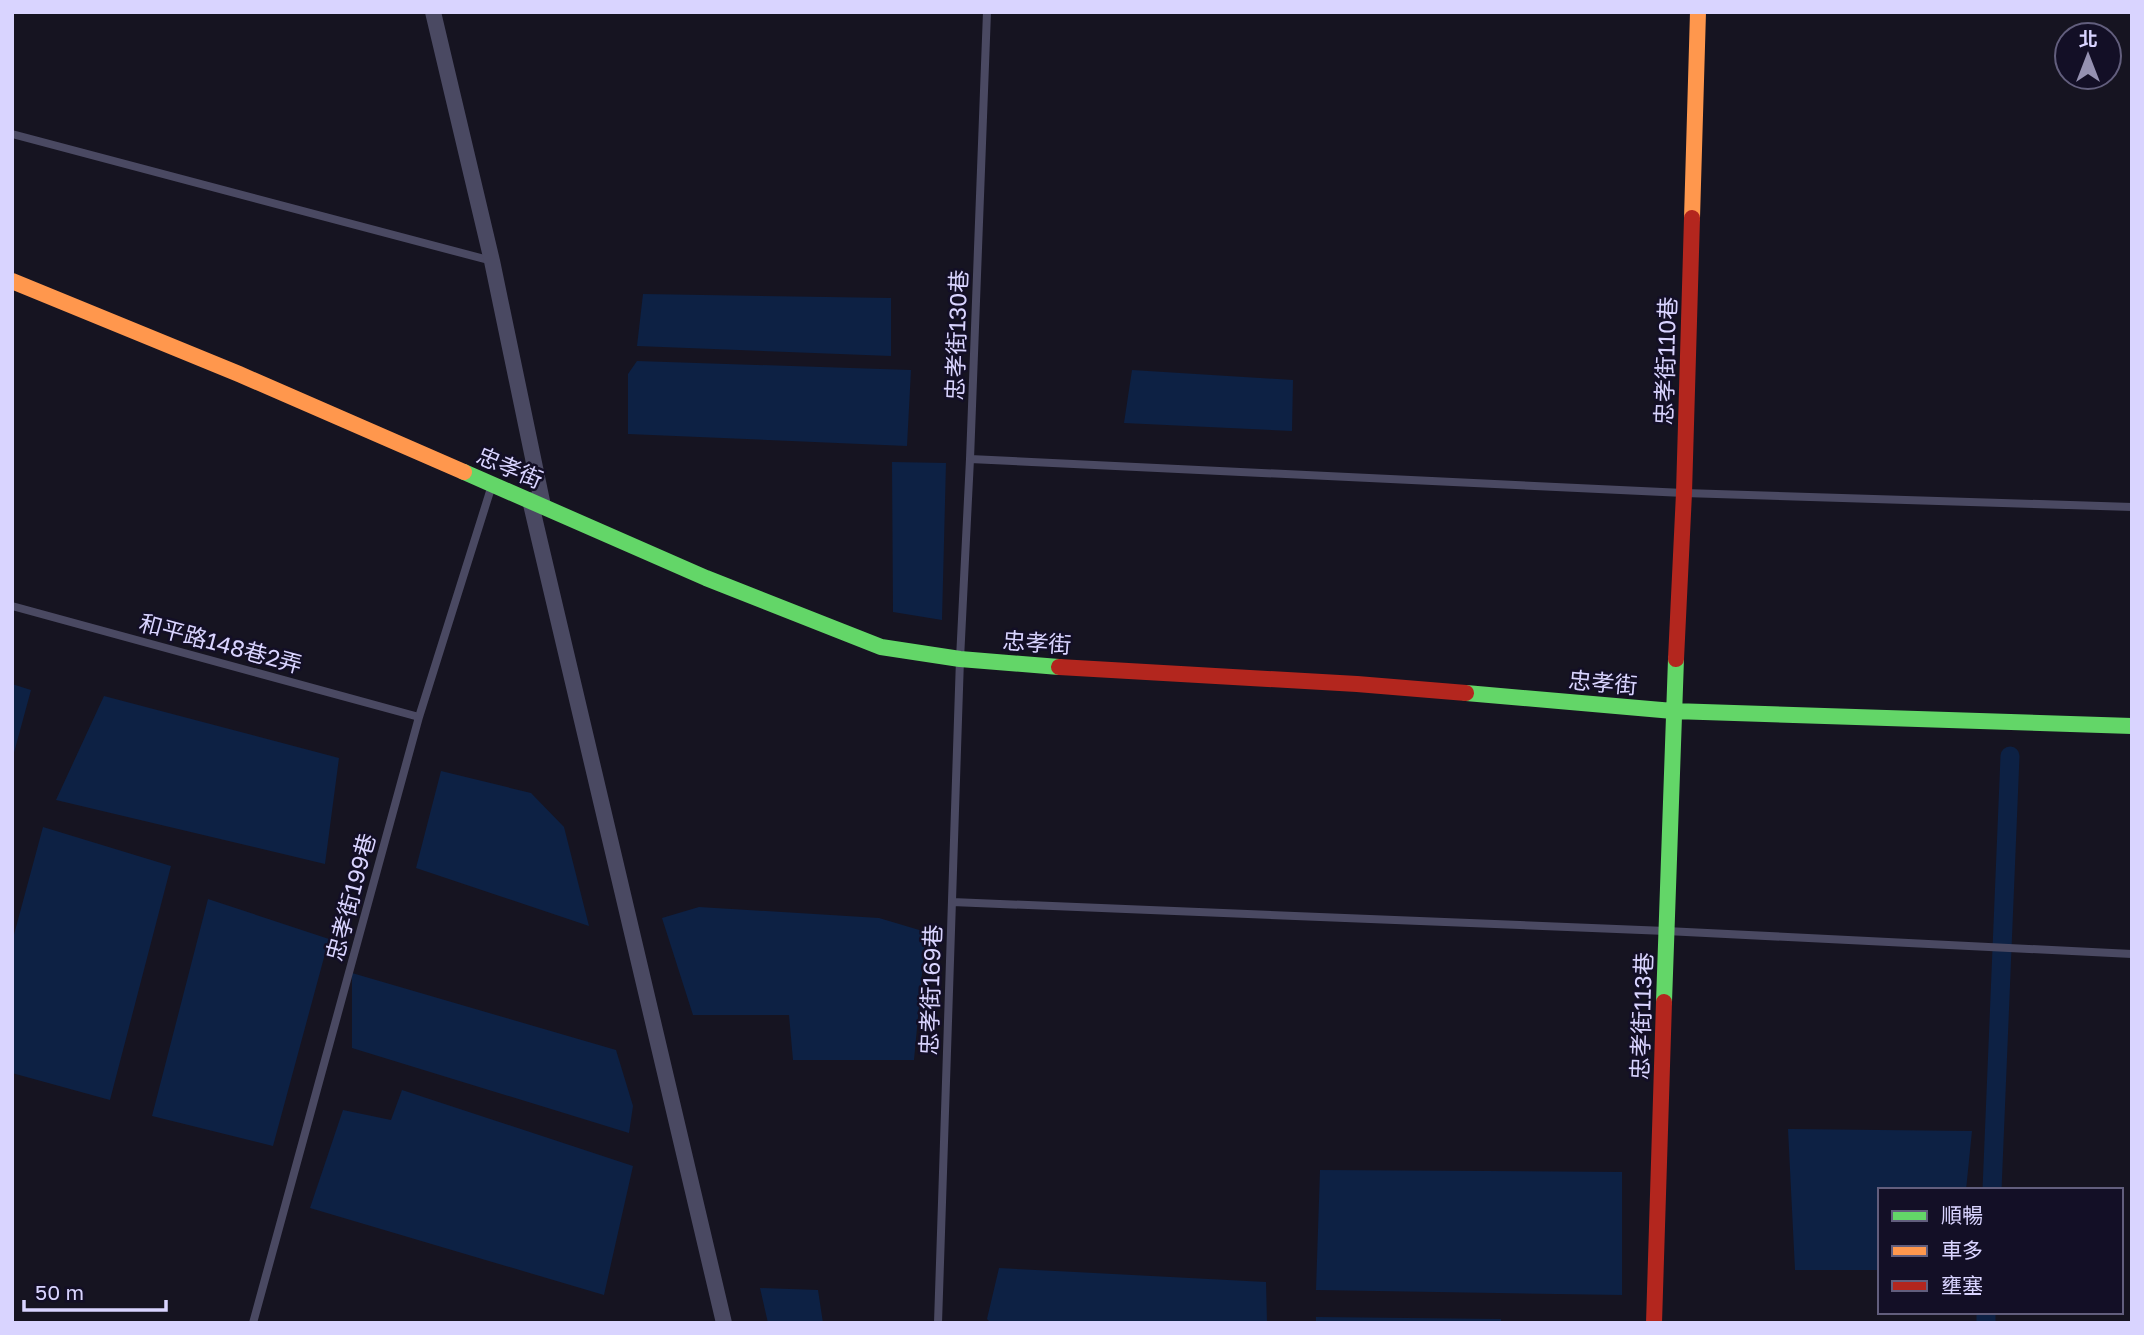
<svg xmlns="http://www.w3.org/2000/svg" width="2144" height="1335" viewBox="0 0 2144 1335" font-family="'Golos Text','Noto Sans TC',sans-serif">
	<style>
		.water { fill: #0d2144 }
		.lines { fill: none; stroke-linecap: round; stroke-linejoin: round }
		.canal { stroke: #0d2144; stroke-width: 19 }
		.lane { stroke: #4a4962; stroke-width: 8 }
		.street { stroke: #4a4962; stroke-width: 16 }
		.fast { stroke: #63d668; stroke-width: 16 }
		.slow { stroke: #ff974d; stroke-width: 16 }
		.jam { stroke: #b3261e; stroke-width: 16 }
		.labels { text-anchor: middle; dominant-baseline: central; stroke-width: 5; stroke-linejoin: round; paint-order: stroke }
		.street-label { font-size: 23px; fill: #d9d4ff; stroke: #130f26 }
	</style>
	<rect width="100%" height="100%" fill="#161421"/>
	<path class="water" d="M 643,294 L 891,298 L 891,356 L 637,346 Z
		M 637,361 L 911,370 L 907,446 L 628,434 L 628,374 Z
		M 1132,370 L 1293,380 L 1292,431 L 1124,423 Z
		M 892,462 L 946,463 L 942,620 L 893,612 Z
		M 12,684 L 31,690 L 12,760 Z
		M 104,696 L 339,758 L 325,864 L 56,800 Z
		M 441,771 L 531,793 L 564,827 L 589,926 L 416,868 Z
		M 43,827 L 171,866 L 110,1100 L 12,1073 L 12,942 Z
		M 208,899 L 329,939 L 273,1146 L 152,1116 Z
		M 699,907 L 879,918 L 926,932 L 914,1060 L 793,1060 L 789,1015 L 693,1015 L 662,918 Z
		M 352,973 L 616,1050 L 633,1106 L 629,1133 L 352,1048 Z
		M 402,1090 L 633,1166 L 604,1295 L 310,1208 L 343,1110 L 391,1120 Z
		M 1788,1129 L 1972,1131 L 1966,1190 L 1880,1190 L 1880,1270 L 1795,1270 Z
		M 1320,1170 L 1622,1172 L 1622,1295 L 1316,1290 Z
		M 999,1268 L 1266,1282 L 1267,1323 L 991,1323 L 987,1319 Z
		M 760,1288 L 818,1290 L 823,1323 L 768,1323 Z
		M 1316,1317 L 1501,1319 L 1501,1323 L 1316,1323 Z"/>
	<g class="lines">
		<path class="canal" d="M 1992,1190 L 2010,756
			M 1986,1323 L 1986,1312"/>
		<path class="lane" d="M 12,134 L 492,261
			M 970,459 L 1684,493 L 2132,507
			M 12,606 L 419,717
			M 952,902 L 1666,931 L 2132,954
			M 253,1323 L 419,717 L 492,485
			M 938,1323 L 960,659 L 970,459 L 987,12"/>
		<path class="street" d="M 433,12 L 492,261 L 543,506
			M 530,500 L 724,1323"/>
		<path class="fast" d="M 464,472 L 706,578 L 881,647 L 960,659 L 1059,667
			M 1466,693 L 1673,711 L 2132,726
			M 1664,1002 L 1676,659"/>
		<path class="slow" d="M 1692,218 L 1698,12
			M 12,281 L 239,374 L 464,472"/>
		<path class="jam" d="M 1676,659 L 1684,493 L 1692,218
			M 1059,667 L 1357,684 L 1466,693
			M 1654,1323 L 1664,1002"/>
	</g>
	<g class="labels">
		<g class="street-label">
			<text transform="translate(956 335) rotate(-88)">忠孝街130巷</text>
			<text transform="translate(1665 361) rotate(-88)">忠孝街110巷</text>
			<text transform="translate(510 467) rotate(23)">忠孝街</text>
			<text transform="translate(1037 642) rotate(4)">忠孝街</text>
			<text transform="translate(221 643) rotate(15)">和平路148巷2弄</text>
			<text transform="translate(1603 682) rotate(5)">忠孝街</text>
			<text transform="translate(350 897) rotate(-75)">忠孝街199巷</text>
			<text transform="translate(930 990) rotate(-88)">忠孝街169巷</text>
			<text transform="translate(1641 1016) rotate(-88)">忠孝街113巷</text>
		</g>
	</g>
	<rect width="2144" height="1335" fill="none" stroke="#d9d4ff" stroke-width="28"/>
	<rect x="1878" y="1188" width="245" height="126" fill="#130f26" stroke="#625e7d" stroke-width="2"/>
	<rect x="1892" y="1211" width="35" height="10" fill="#63d668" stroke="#625e7d" stroke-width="2"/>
	<text x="1941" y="1223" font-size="21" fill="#d9d4ff">順暢</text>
	<rect x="1892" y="1246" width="35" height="10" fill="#ff974d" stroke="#625e7d" stroke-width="2"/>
	<text x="1941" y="1258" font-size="21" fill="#d9d4ff">車多</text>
	<rect x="1892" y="1281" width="35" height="10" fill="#b3261e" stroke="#625e7d" stroke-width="2"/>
	<text x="1941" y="1293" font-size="21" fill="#d9d4ff">壅塞</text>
	<g transform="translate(2088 56)"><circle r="33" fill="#130f26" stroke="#625e7d" stroke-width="2"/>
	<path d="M0-5L12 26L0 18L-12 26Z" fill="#9591b1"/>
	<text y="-10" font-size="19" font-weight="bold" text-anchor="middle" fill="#d9d4ff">北</text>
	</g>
	<path d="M24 1300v10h142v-10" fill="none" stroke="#d9d4ff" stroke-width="3.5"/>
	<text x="35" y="1300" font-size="21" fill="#d9d4ff" stroke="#130f26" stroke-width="5" paint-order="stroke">50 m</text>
</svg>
